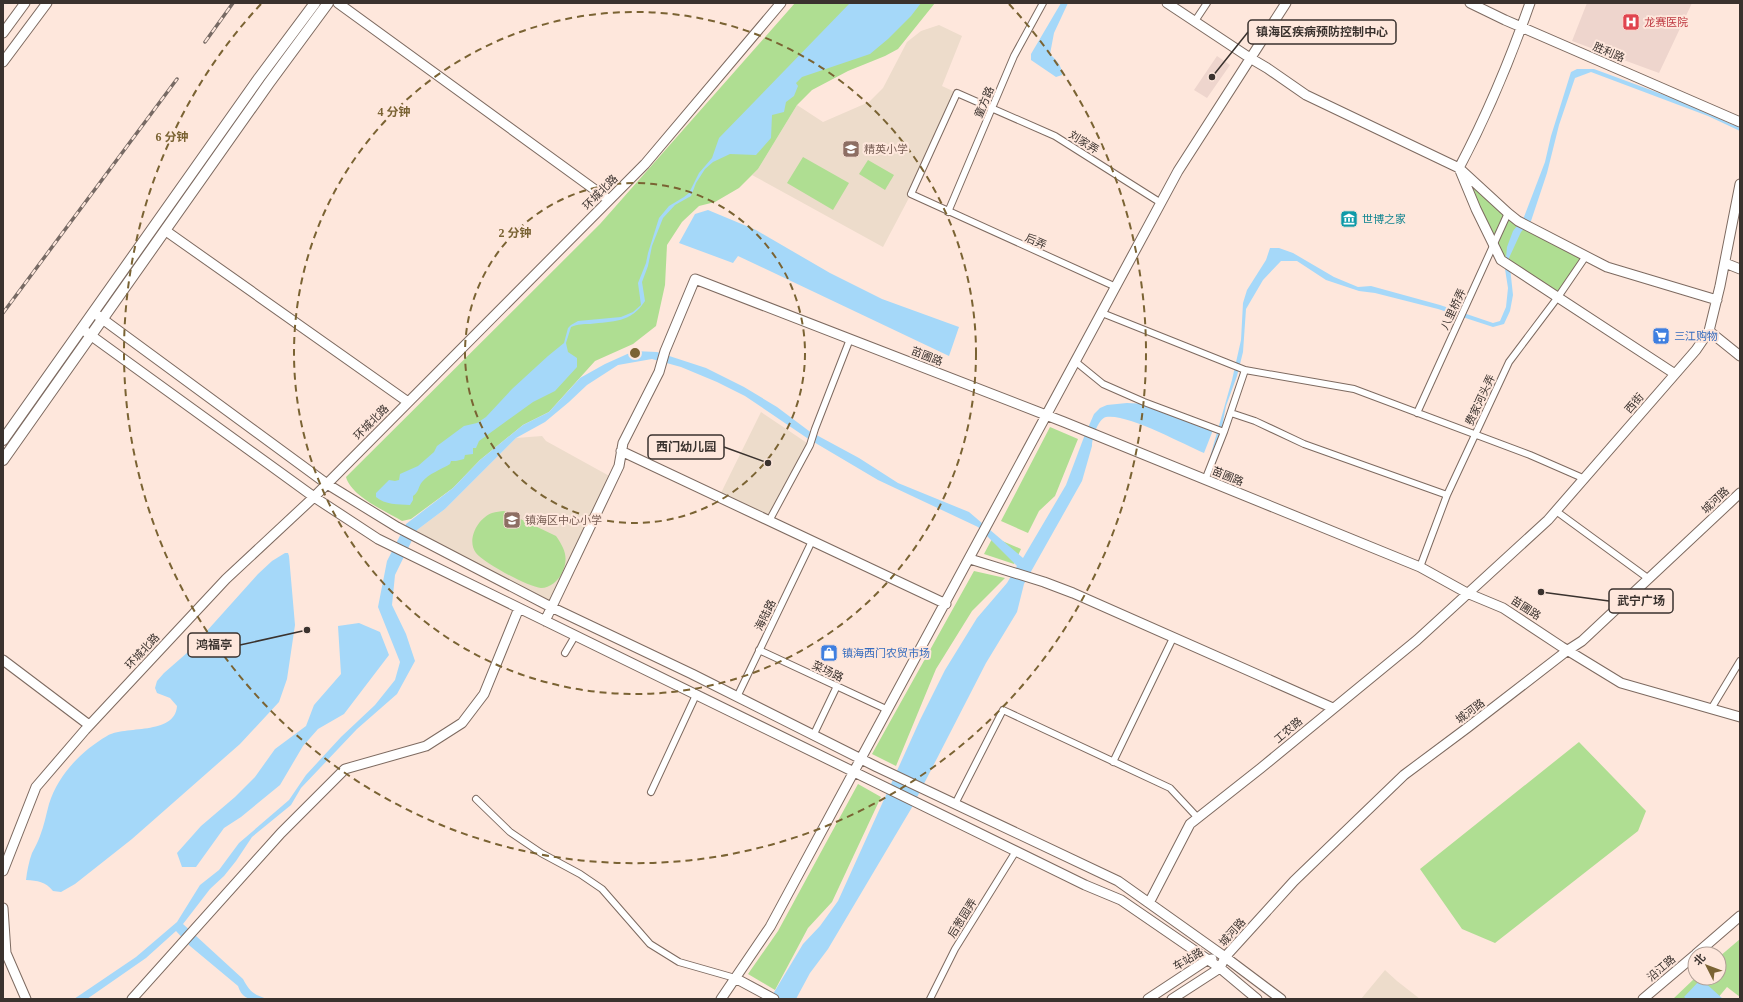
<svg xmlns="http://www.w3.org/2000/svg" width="1743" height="1002" viewBox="0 0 1743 1002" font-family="'Times New Roman','Noto Sans SC',serif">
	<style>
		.education { fill: #eddccb }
		.medical { fill: #eed5cd }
		.green { fill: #afde92 }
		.water { fill: #a5d8f9 }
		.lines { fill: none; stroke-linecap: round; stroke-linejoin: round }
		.street-casing { stroke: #7d6a60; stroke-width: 8 }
		.secondary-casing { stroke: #7d6a60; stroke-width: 11 }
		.primary-casing { stroke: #7d6a60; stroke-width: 12 }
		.street { stroke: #fff; stroke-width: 6 }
		.secondary { stroke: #fff; stroke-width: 9 }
		.primary { stroke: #fff; stroke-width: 10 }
		.rail-casing { stroke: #776a64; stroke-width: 3.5 }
		.rail { stroke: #fee7dc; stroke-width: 2; stroke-dasharray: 6; stroke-linecap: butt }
		.ring { fill: none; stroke: #7a6333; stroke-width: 2; stroke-dasharray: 7 5 }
		.labels { text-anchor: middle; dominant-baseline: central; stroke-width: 4; stroke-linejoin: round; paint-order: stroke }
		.health-label { font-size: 11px; fill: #be3a42; stroke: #fee7dc; text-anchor: start }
		.street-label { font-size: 11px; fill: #3a322e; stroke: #fee7dc }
		.education-label { font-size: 11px; fill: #785e54; stroke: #fee7dc; text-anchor: start }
		.culture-label { font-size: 11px; fill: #0d838f; stroke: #fee7dc; text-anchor: start }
		.shop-label { font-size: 11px; fill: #366cbe; stroke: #fee7dc; text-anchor: start }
		.centre { fill: #7a6333; stroke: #fee7dc; stroke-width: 2 }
		.ring-label { font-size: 12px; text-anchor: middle; font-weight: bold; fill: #7a6333; stroke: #fee7dc; stroke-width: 4; stroke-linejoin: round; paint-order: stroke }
		.leader { fill: none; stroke: #3a322e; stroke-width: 1.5 }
		.callout-dot { fill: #3a322e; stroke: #fee7dc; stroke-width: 1.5 }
		.callout { fill: #fee7dc; stroke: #3a322e; stroke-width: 1.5 }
		.callout-label { font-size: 12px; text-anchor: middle; font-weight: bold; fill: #3a322e }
	</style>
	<rect width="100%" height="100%" fill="#fee7dc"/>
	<path class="education" d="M 939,25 L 962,36 L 942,86 L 957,93 L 911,194 L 883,247 L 752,175 L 758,169 L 797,105 L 823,122 L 869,102 L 883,88 L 907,42 L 921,31 Z
		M 761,412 L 810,445 L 769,521 L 719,497 Z
		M 542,436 L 546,441 L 613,478 L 551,607 L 415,536 L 417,530 L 445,509 L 516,438 Z
		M 1385,970 L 1397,981 L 1420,999 L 1361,999 Z"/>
	<path class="medical" d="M 1587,3 L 1692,3 L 1659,73 L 1572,41 Z
		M 1217,56 L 1230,65 L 1207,98 L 1194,90 Z"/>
	<path class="green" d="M 795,3 L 935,3 L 898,49 L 885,56 L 848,71 L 812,90 L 797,105 L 758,169 L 739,188 L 715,202 L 699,206 L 682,222 L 667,245 L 665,285 L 656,326 L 633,344 L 595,361 L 549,412 L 523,425 L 480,460 L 453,488 L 411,519 L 402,521 C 385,511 351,496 346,477 L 600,224 Z
		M 803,157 L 849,183 L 833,210 L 787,183 Z
		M 868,160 L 894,175 L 885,190 L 859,174 Z
		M 1459,168 L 1508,213 L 1586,256 L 1558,297 L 1501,260 Z
		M 1050,427 L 1078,439 L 1055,496 L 1039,511 L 1028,533 L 1001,521 Z
		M 504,511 L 556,536 C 565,549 569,558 562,573 C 558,581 550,588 541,588 C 528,587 484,563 476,553 C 466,540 478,518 492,513 C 496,512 500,511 504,511 Z
		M 993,537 L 1021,549 L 1014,564 L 984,554 Z
		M 974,571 L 1005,578 L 972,611 L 936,669 L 896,766 L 872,754 Z
		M 1579,742 L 1646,811 L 1638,831 L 1495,943 L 1462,929 L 1420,869 Z
		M 858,784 L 881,797 L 832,902 L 808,928 L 775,990 L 748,974 L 778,931 Z
		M 1740,939 L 1740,997 L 1727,987 L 1717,999 L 1673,999 L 1695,978 L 1719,978 L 1719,957 Z"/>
	<path class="water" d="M 850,3 L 921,3 L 911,16 L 888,39 L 870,54 L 802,77 L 796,83 L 798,86 L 794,96 L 786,102 L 784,112 L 772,115 L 771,138 L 756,155 L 730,154 L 713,162 L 705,169 L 696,183 L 691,196 L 675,205 L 663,218 L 652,246 L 648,266 L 642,282 L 645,301 C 631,323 613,321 590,324 C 583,324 578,324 571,327 L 566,343 L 568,352 L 577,358 L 577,367 L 555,391 L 533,402 L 479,441 L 476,448 L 473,448 L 473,454 L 465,455 L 464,459 L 456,461 L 451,461 L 450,464 C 442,469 428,474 422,482 C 418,487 419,492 413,496 L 413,500 L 410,505 C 398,504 385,505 376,497 L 376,493 L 389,480 L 395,481 L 399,480 L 400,474 L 418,466 L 434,452 L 437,446 L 464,426 L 477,423 L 486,417 L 512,389 L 548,356 L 564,343 L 568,328 L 571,325 L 578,321 L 621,317 L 633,312 L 641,305 L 638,283 L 646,263 L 648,253 L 659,218 L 669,206 L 684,197 L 689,193 L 699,173 L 712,158 L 719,138 Z
		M 1061,3 L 1068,3 L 1054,33 L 1050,54 C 1056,60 1062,65 1062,75 L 1056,77 L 1031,60 L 1031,54 Z
		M 1577,69 L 1594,69 L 1694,106 L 1733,125 L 1740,126 L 1740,131 L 1708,116 L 1591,72 L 1575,78 L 1559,125 L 1547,173 L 1531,221 L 1521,232 L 1509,258 L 1513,295 L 1510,311 L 1504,324 L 1493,327 L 1438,309 L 1375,293 L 1359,291 L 1326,280 L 1297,261 L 1281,261 L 1263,280 L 1246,309 L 1243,352 L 1237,376 L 1226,406 L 1215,463 L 1210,457 L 1232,380 L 1241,340 L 1243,303 L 1247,290 L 1266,260 L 1270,248 L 1279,248 L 1293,253 L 1334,277 L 1358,287 L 1371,286 L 1440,305 L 1493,323 L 1500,321 L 1506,307 L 1508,288 L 1505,269 L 1507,247 L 1513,231 L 1524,217 L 1545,162 L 1551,136 L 1571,72 Z
		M 708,210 L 756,230 L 830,273 L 882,299 L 959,327 L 949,356 L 738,256 L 733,263 L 679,243 L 695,214 Z
		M 634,351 L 657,352 L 706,368 L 744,387 L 777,407 L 809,431 L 859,458 L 898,483 L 969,512 L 1023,558 L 1066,485 L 1084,437 L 1094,414 L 1100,408 L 1107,405 L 1127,403 L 1149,404 L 1200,427 L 1213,430 L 1204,453 C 1183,444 1127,413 1106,417 C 1098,419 1092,438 1092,446 L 1082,481 L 1024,584 L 1017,612 L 986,663 L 911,809 L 828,949 L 810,973 L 796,999 L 770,999 L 803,944 L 820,926 L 838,901 L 920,720 L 945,670 L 977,618 L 1007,583 L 1017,566 L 978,527 L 878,480 L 807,438 L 745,396 L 717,382 L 681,367 L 652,359 L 618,365 L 587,385 L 569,402 L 545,422 L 516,438 L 445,509 L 417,530 L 395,575 L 392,605 L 406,634 L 415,661 L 397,694 L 357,729 L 301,788 L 291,805 L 252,837 L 236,861 L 224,876 L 210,889 L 183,924 L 243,979 C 250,992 254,995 268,999 C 253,999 243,1002 238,986 L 190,946 L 176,931 L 146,958 L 87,999 L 74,999 L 136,957 L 177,922 L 200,885 L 219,870 L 239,843 L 289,800 L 306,775 L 341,737 L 375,705 L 395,680 L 400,662 L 378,607 L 387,561 L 406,524 L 453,488 L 480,460 L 523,425 L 549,412 L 580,378 L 605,364 Z
		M 285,553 L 288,553 L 289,556 L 295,625 L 287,679 L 279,702 L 240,744 L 132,839 L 75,884 L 61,892 L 53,891 C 45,881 38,881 26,880 C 27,871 29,861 32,853 C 35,847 38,842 40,836 C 44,826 46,815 49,804 C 58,775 81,751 107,736 C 124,725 175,736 177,706 L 170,698 L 157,693 L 155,688 L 157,681 L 164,673 L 188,652 L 258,574 L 272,561 Z
		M 359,623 L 380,632 L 389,655 L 344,714 L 318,729 L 303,746 L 280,785 L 241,817 L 224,828 L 196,867 L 182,867 L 177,853 L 201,826 L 235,797 L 255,777 L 275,749 L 306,726 L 314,705 L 341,674 L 338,626 Z
		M 1701,979 L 1723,999 L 1687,999 L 1684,997 Z"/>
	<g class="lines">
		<defs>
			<path id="street" d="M 1195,21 L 1207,3
				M 948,212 L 1014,56 L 1043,3
				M 1116,287 L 911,194 L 957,93 L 1055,136 L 1161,203
				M 1102,313 L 1245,370 L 1354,389 L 1530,455 L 1585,479
				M 1076,362 L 1103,384 L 1144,402 L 1224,432
				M 1231,413 L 1255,421 L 1304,444 L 1447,495
				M 1417,413 L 1508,213
				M 1205,480 L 1224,432 L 1245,370
				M 1556,511 L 1649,579
				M 769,521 L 810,445 L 815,429 L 850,339
				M 1420,567 L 1447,495 L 1509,362 L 1558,297 L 1586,256
				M 759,650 L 888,710
				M 565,653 L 575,636
				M 737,697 L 812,541
				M 1711,709 L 1740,661
				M 813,736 L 837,686
				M 1113,762 L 1173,638
				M 651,792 L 696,695
				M 476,799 L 510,832 L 541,853 L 580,874 L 602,889 L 650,944 L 679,962 L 735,978
				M 955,804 L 1003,710 L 1170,788 L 1198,818
				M 930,999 L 955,949 L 1016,851"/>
			<path id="secondary" d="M 338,3 L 609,200
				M 1167,3 L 1250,58 L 1267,68 L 1306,95 L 1459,168 L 1476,209 L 1501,260 L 1675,374
				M 1470,3 L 1505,20 L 1740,122
				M 1530,3 C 1510,60 1487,115 1459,168 L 1508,213 L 1518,221 L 1607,267 L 1717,300
				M 3,33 L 25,3
				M 3,62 L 47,3
				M 166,231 L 408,402
				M 1725,263 L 1740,269
				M 97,315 L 327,484 L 397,527 L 551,607 L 692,674 L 877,767 L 1118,881 L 1225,957 L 1281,999
				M 82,329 L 314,497 L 378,539 L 1085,885 L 1121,900 L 1220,968 L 1257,999
				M 1709,331 L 1740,356
				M 621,451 L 946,604
				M 970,559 L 1044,582 L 1073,593 L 1333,708
				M 545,621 L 619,466 L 623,443 L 659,372 L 665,351 L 695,279 L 1064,422 L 1420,567 L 1467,593 L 1503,608 L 1562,647 L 1621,683 L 1740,717
				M 3,660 L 89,725
				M 3,871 L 36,787 L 85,730 L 226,579 L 314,497 L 645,164 L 781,3
				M 1149,903 L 1190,824 L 1261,768 L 1417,640 L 1548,520 L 1696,350 L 1709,331 L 1720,286 L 1740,184
				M 3,908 L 6,953 L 26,999
				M 1696,954 L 1740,916
				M 735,978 L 774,999
				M 132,999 L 281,833 L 345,769 L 426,746 L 462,723 L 484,694 L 519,608
				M 721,999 L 770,927 L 1178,171 L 1286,3
				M 1148,999 L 1207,960 L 1212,959
				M 1172,999 L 1220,968 L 1225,957 L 1294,881 L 1404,775 L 1467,728 L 1568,650 L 1582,641 L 1740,493
				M 1643,999 L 1695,955"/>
			<path id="primary" d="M 3,440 L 259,78 L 315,3
				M 3,460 L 269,83 L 328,3"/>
		</defs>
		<use href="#street" class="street-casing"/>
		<use href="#secondary" class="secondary-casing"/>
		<use href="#primary" class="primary-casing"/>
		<use href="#street" class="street"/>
		<use href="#secondary" class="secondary"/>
		<use href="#primary" class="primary"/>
		<defs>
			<path id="rail" d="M 205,42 L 233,3
				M 3,313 L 177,79"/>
		</defs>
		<use href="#rail" class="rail-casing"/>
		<use href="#rail" class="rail"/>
	</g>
	<g class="ring">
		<circle cx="635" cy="353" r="170"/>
		<circle cx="635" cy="353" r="341"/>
		<path d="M1009 4A511 511 0 1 1 261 4"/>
	</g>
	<defs>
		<symbol id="hospital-square" viewBox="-11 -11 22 22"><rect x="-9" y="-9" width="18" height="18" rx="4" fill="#e0444e" stroke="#fee7dc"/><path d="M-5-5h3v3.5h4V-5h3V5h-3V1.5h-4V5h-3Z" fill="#fff"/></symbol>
		<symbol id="school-square" viewBox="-11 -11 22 22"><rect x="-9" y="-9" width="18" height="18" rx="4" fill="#8d6e63" stroke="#fee7dc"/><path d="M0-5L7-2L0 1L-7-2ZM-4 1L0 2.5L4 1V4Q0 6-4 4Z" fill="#fff"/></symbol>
		<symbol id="museum-square" viewBox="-11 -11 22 22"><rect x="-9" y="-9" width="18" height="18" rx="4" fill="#0f9aa8" stroke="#fee7dc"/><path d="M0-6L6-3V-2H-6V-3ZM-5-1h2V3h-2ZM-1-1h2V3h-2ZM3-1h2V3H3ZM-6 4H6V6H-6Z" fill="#fff"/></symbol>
		<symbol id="supermarket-square" viewBox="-11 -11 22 22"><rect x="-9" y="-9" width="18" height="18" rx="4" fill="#3f7fe0" stroke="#fee7dc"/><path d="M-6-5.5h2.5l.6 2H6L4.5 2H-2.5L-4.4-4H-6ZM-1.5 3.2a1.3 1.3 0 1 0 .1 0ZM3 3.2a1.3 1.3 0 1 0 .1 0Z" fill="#fff"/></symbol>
		<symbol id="shop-square" viewBox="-11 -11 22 22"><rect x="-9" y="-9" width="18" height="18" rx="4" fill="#3f7fe0" stroke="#fee7dc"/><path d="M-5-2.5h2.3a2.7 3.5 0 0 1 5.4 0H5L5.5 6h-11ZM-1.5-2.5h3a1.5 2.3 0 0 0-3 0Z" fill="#fff"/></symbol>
	</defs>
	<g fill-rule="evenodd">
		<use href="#hospital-square" x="1621" y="12" width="20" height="20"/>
		<use href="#school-square" x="841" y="139" width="20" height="20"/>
		<use href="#museum-square" x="1339" y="209" width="20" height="20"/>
		<use href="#supermarket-square" x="1651" y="326" width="20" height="20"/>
		<use href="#school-square" x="502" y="510" width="20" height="20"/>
		<use href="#shop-square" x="819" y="643" width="20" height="20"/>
	</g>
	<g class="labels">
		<g class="health-label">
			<text x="1644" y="22">龙赛医院</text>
		</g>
		<g class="street-label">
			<text transform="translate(1609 52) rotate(23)">胜利路</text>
			<text transform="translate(984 102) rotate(-67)">童方路</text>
			<text transform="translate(1084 142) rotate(32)">刘家弄</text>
			<text transform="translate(600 192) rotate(-45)">环城北路</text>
			<text transform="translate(1036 241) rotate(24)">后弄</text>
			<text transform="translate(1453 309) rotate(-65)">八里桥弄</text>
			<text transform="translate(927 356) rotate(21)">苗圃路</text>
			<text transform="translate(1480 400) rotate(-65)">费家河头弄</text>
			<text transform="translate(1634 403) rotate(-49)">西街</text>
			<text transform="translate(371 422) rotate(-45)">环城北路</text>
			<text transform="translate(1228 476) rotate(22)">苗圃路</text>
			<text transform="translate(1715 500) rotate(-43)">城河路</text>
			<text transform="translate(1526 608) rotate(33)">苗圃路</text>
			<text transform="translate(765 615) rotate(-64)">海陆路</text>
			<text transform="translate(142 651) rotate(-47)">环城北路</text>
			<text transform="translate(828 671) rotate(25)">菜场路</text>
			<text transform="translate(1470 711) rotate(-37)">城河路</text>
			<text transform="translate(1288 730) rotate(-40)">工农路</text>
			<text transform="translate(962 918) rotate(-58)">后葱园弄</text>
			<text transform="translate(1232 932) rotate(-48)">城河路</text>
			<text transform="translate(1188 959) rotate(-30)">车站路</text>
			<text transform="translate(1661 968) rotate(-40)">沿江路</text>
		</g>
		<g class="education-label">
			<text x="864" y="149">精英小学</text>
			<text x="525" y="520">镇海区中心小学</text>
		</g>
		<g class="culture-label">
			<text x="1362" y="219">世博之家</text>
		</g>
		<g class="shop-label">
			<text x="1674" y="336">三江购物</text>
			<text x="842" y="653">镇海西门农贸市场</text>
		</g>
	</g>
	<circle cx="635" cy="353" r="6" class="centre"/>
	<g class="ring-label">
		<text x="394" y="116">4 分钟</text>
		<text x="172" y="141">6 分钟</text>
		<text x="515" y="237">2 分钟</text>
	</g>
	<path class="leader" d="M1212 77L1248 32M768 463L724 447M1541 592L1609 601M307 630L240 645"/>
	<g class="callout-dot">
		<circle cx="1212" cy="77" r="4"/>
		<circle cx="768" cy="463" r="4"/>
		<circle cx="1541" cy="592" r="4"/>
		<circle cx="307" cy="630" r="4"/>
	</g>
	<g class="callout">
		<rect x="1248" y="20" width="148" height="24" rx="4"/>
		<rect x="648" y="435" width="76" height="24" rx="4"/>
		<rect x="1609" y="589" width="64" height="24" rx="4"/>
		<rect x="188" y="633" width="52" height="24" rx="4"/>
	</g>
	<g class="callout-label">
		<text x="1322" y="36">镇海区疾病预防控制中心</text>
		<text x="686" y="451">西门幼儿园</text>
		<text x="1641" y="605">武宁广场</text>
		<text x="214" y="649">鸿福亭</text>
	</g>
	<rect width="1743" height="1002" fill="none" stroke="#3a322e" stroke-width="8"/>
	<g transform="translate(1707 966) rotate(312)"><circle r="19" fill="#fee7dc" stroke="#b09f96"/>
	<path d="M0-3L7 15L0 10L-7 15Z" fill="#7a6333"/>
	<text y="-6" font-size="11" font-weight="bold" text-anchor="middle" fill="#3a322e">北</text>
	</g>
</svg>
